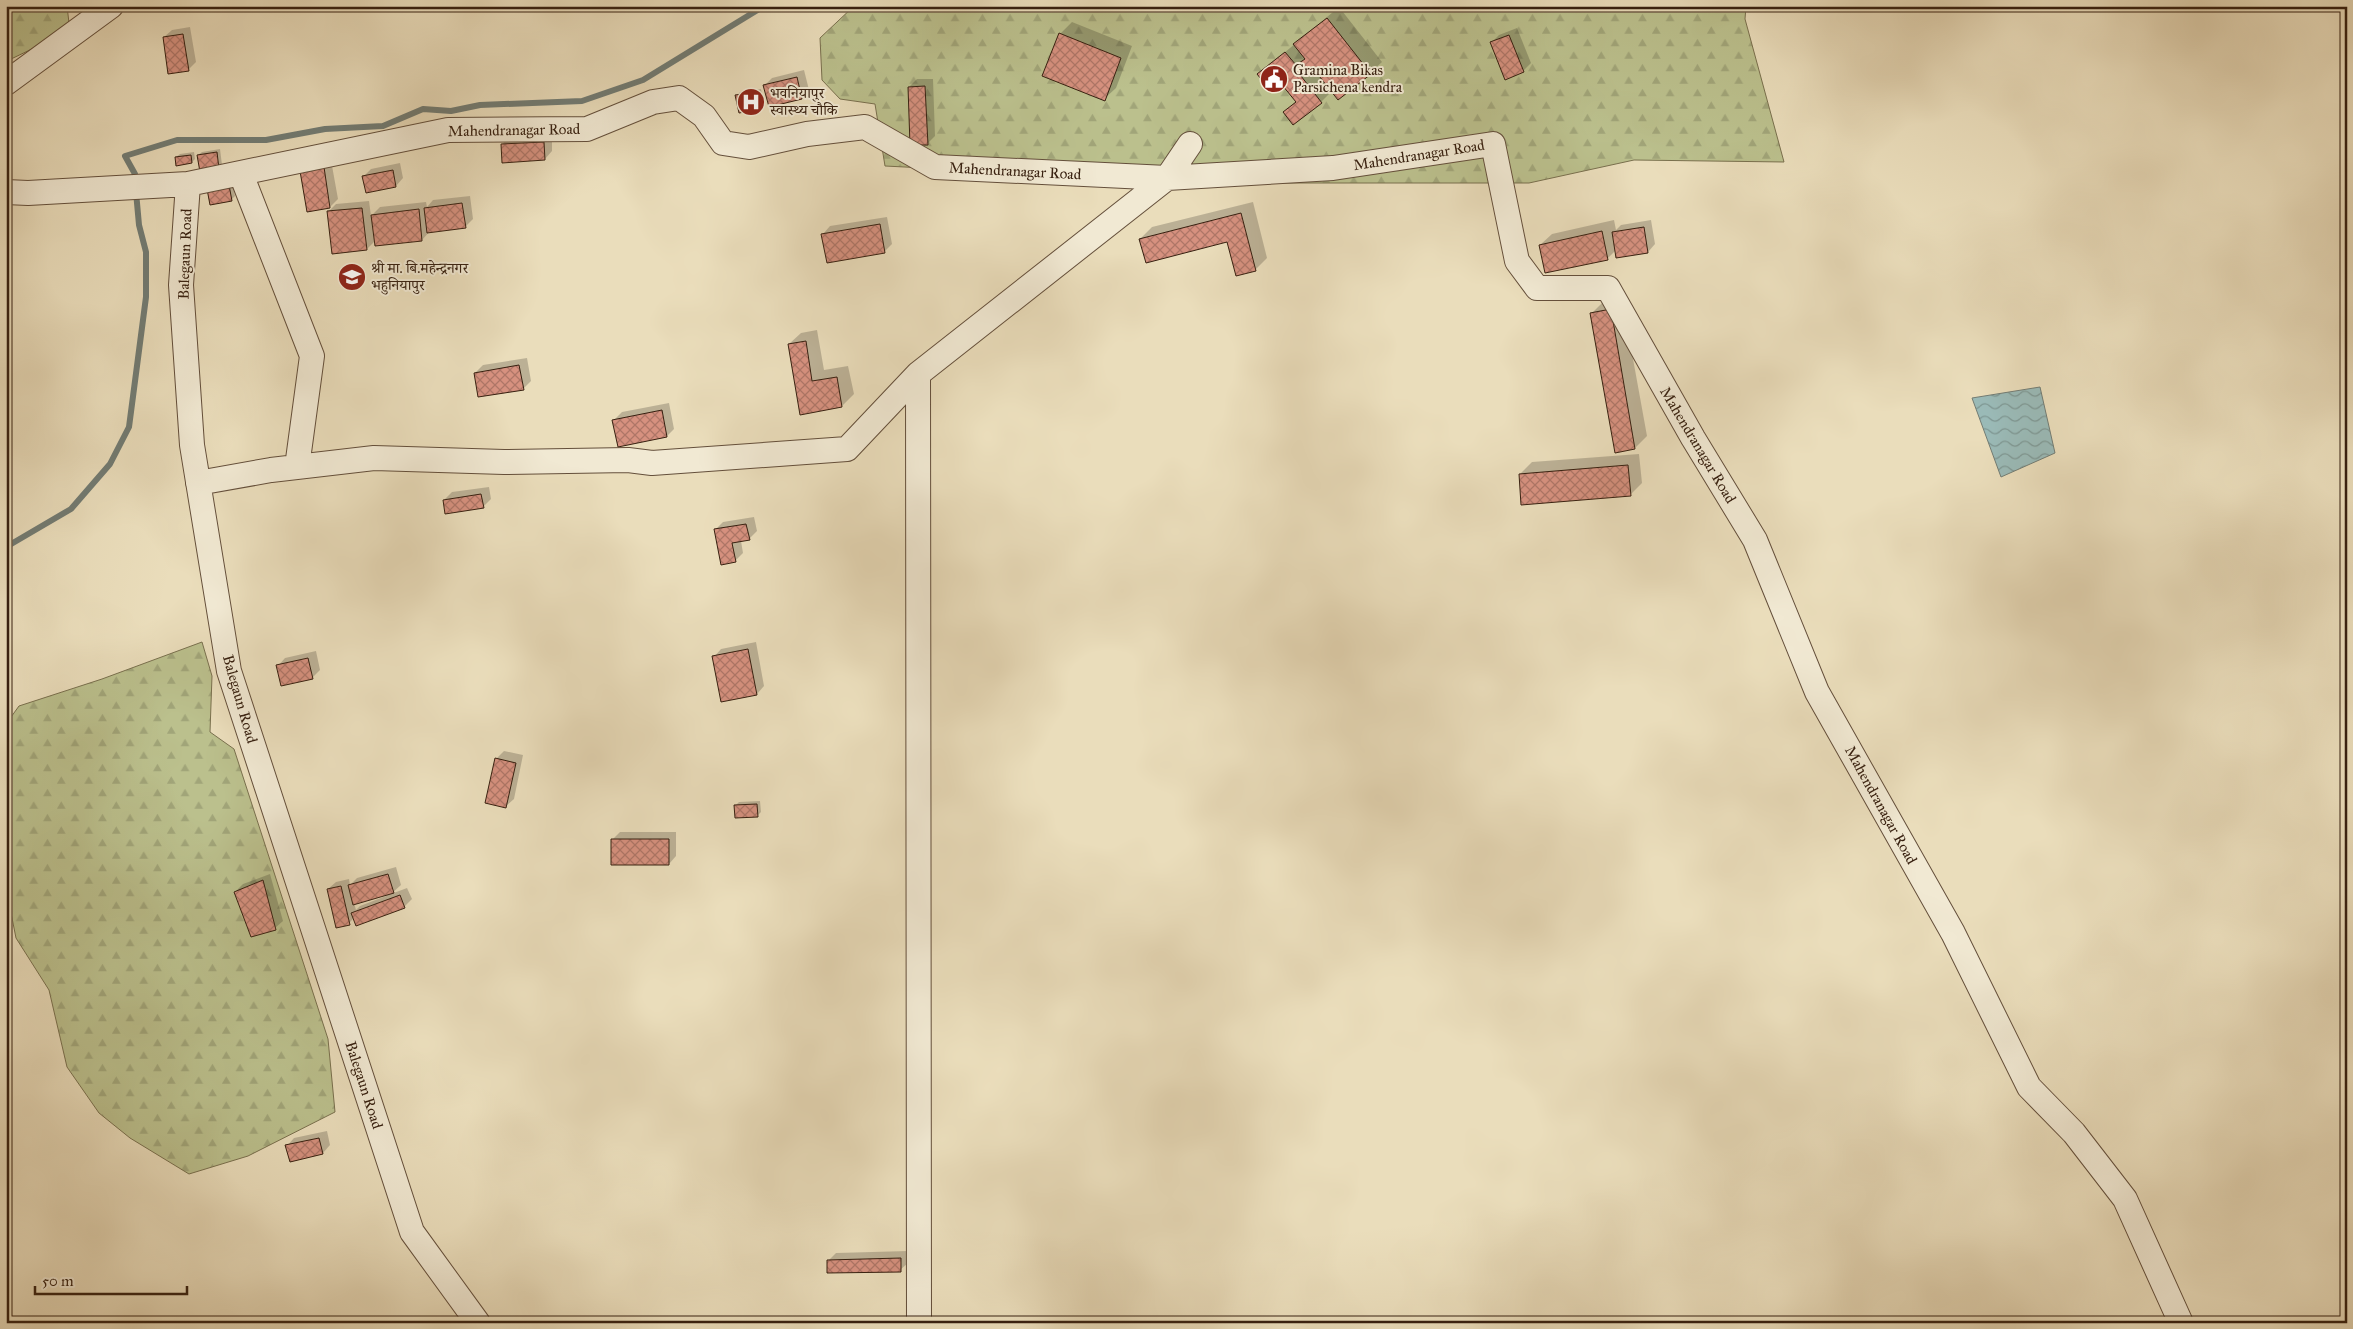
<svg xmlns="http://www.w3.org/2000/svg" width="2353" height="1329" viewBox="0 0 2353 1329" font-family="'IM FELL Great Primer','Noto Serif Devanagari',serif">
	<style>
		.forest { fill: url(#forest-firs); stroke: #79704e }
		.water { fill: url(#water-waves); stroke: #727c74 }
		.shadow { fill: #0003; fill-rule: evenodd }
		.lines { fill: none; stroke-linecap: round; stroke-linejoin: round }
		.stream { stroke: #727c74; stroke-width: 6 }
		.building { fill: url(#building-cross-hatch); stroke: #372010 }
		.minor-casing { stroke: #644f3b; stroke-width: 26 }
		.minor { stroke: #f1e9d3; stroke-width: 24 }
		.labels { text-anchor: middle; dominant-baseline: central; stroke-width: 4; stroke-linejoin: round; paint-order: stroke }
		.poi-label { font-size: 15px; fill: #372010; stroke: #f1e9d3; text-anchor: start }
		.street-label { font-size: 15px; fill: #372010; stroke: #f1e9d3 }
	</style>
	<defs>
		<pattern id="forest-firs" width="22" height="20" patternUnits="userSpaceOnUse" patternTransform="scale(1.25)"><rect width="22" height="20" fill="#bbc08d"/><path d="M5 1l3.5 6h-7zM16 11l3.5 6h-7z" fill="#a1a579"/></pattern>
		<pattern id="water-waves" width="16" height="10" patternUnits="userSpaceOnUse" patternTransform="scale(1.25)"><rect width="16" height="10" fill="#9abab7"/><path d="M0 5q4-4 8 0t8 0" fill="none" stroke="#7e9793"/></pattern>
		<pattern id="building-cross-hatch" width="8" height="8" patternUnits="userSpaceOnUse" patternTransform="scale(1.25)"><rect width="8" height="8" fill="#d6917f"/><path d="M0 0l8 8M0 8l8-8" fill="none" stroke="#ae7667"/></pattern>
	</defs>
	<rect width="100%" height="100%" fill="#eaddbb"/>
	<filter id="stains"><feTurbulence type="fractalNoise" baseFrequency=".004" numOctaves="4"/><feColorMatrix values="0 0 0 0 .2 0 0 0 0 .09 0 0 0 0 .02 0 0 0 .5 -.17"/></filter>
	<radialGradient id="worn" r=".72"><stop offset=".6" stop-color="#630" stop-opacity="0"/><stop offset="1" stop-color="#630" stop-opacity=".3"/></radialGradient>
	<path class="forest" d="M 6,6 L 67,6 L 69,23 L 61,35 L 9,60 L 6,52 Z
		M 854,6 L 1746,6 L 1745,19 L 1784,162 L 1634,160 L 1529,183 L 1220,183 L 885,166 L 875,104 L 840,99 L 822,80 L 820,38 Z
		M 202,642 L 212,676 L 210,732 L 234,749 L 328,1039 L 335,1112 L 248,1156 L 189,1174 L 130,1138 L 99,1113 L 67,1067 L 49,990 L 16,938 L 6,888 L 6,724 L 19,706 L 102,679 Z"/>
	<path class="water" d="M 2040,387 L 2055,453 L 2001,477 L 1972,398 Z"/>
	<path class="shadow" d="M 1339,7 L 1382,62 L 1370,73 L 1332,91 L 1321,102 L 1285,112 L 1296,101 L 1278,78 L 1259,74 Z
		M 1072,22 L 1132,46 L 1116,88 L 1104,99 L 1060,34 Z
		M 190,27 L 196,62 L 188,70 L 164,37 L 172,30 Z
		M 1517,28 L 1531,63 L 1523,71 L 1491,43 L 1499,35 Z
		M 804,70 L 809,90 L 801,98 L 765,85 L 772,78 Z
		M 917,79 L 933,79 L 935,136 L 927,144 L 909,87 Z
		M 761,89 L 764,105 L 761,108 L 737,96 L 740,92 Z
		M 552,135 L 552,151 L 545,159 L 502,144 L 510,137 Z
		M 220,149 L 222,165 L 219,168 L 198,155 L 202,152 Z
		M 194,152 L 195,159 L 192,162 L 176,157 L 180,154 Z
		M 331,160 L 338,199 L 330,207 L 308,210 L 302,171 Z
		M 400,163 L 403,178 L 396,186 L 367,191 L 364,176 L 371,169 Z
		M 232,182 L 235,196 L 231,200 L 211,204 Z
		M 470,196 L 473,219 L 465,227 L 430,231 L 422,240 L 375,241 L 367,249 L 328,212 L 336,204 L 369,201 L 371,216 L 380,207 L 426,202 L 427,207 L 433,200 Z
		M 1253,202 L 1267,258 L 1255,270 L 1228,241 L 1140,239 L 1152,227 Z
		M 887,217 L 892,244 L 884,252 L 823,234 L 830,226 Z
		M 1614,220 L 1616,230 L 1621,225 L 1651,220 L 1655,244 L 1648,252 L 1616,250 L 1608,258 L 1540,245 L 1552,234 Z
		M 1622,298 L 1647,436 L 1635,448 L 1616,451 L 1592,313 L 1604,301 Z
		M 817,330 L 824,370 L 848,366 L 854,394 L 842,406 L 801,413 L 789,344 L 801,333 Z
		M 527,358 L 531,381 L 523,389 L 475,373 L 483,365 Z
		M 669,403 L 674,429 L 667,436 L 614,420 L 622,412 Z
		M 1639,454 L 1642,483 L 1630,495 L 1520,474 L 1532,462 Z
		M 489,487 L 491,499 L 483,507 L 444,500 L 452,492 Z
		M 754,517 L 757,531 L 749,539 L 741,541 L 743,553 L 735,561 L 715,530 L 723,522 Z
		M 756,642 L 764,686 L 757,694 L 714,657 L 721,649 Z
		M 316,651 L 320,670 L 312,678 L 278,666 L 285,658 Z
		M 504,751 L 523,755 L 514,799 L 506,806 L 496,759 Z
		M 760,801 L 761,812 L 758,815 L 735,806 L 739,802 Z
		M 620,832 L 676,832 L 676,856 L 669,864 L 612,840 Z
		M 396,867 L 401,885 L 391,894 L 407,888 L 412,899 L 404,907 L 354,918 L 349,923 L 328,889 L 336,882 L 349,879 L 350,885 L 357,878 ZM 385,894 L 386,896 L 360,906 L 356,910 L 354,903 Z
		M 270,874 L 283,921 L 275,928 L 235,892 L 243,884 Z
		M 327,1131 L 330,1145 L 323,1153 L 287,1146 L 294,1138 Z
		M 908,1251 L 908,1263 L 900,1270 L 828,1261 L 836,1253 Z"/>
	<g class="lines">
		<path class="stream" d="M 136,182 L 135,174 L 125,156 L 177,140 L 266,140 L 325,129 L 383,126 L 423,109 L 451,111 L 480,105 L 582,101 L 643,80 L 764,6
			M 6,547 L 71,509 L 110,464 L 129,427 L 146,297 L 146,252 L 139,225 L 136,192"/>
	</g>
	<path class="building" d="M 1327,18 L 1371,74 L 1338,100 L 1312,67 L 1301,76 L 1322,103 L 1293,125 L 1283,112 L 1296,102 L 1278,80 L 1268,88 L 1257,74 L 1285,52 L 1296,65 L 1305,59 L 1293,44 Z
		M 1059,33 L 1121,58 L 1105,101 L 1042,76 Z
		M 183,34 L 189,71 L 168,74 L 163,37 Z
		M 1509,35 L 1524,72 L 1505,80 L 1490,42 Z
		M 797,77 L 802,99 L 769,107 L 763,85 Z
		M 925,86 L 928,145 L 910,145 L 908,87 Z
		M 758,92 L 761,109 L 739,113 L 735,95 Z
		M 544,142 L 545,160 L 502,163 L 501,144 Z
		M 217,152 L 219,169 L 200,172 L 197,155 Z
		M 191,155 L 192,163 L 176,166 L 175,157 Z
		M 324,167 L 330,208 L 307,212 L 300,171 Z
		M 393,170 L 396,187 L 366,193 L 362,176 Z
		M 229,185 L 232,201 L 210,205 L 207,189 Z
		M 462,203 L 466,228 L 427,233 L 424,208 Z
		M 362,208 L 367,250 L 332,254 L 327,211 Z
		M 419,209 L 422,241 L 375,246 L 371,215 Z
		M 1241,213 L 1256,271 L 1236,276 L 1227,242 L 1146,263 L 1139,239 Z
		M 880,224 L 885,253 L 827,263 L 821,234 Z
		M 1644,227 L 1648,253 L 1616,258 L 1612,232 Z
		M 1602,231 L 1608,260 L 1545,273 L 1539,245 Z
		M 1611,309 L 1635,449 L 1615,453 L 1590,313 Z
		M 806,341 L 812,381 L 837,377 L 842,407 L 800,415 L 788,344 Z
		M 519,365 L 524,390 L 478,397 L 474,373 Z
		M 662,410 L 667,437 L 618,447 L 612,420 Z
		M 1628,465 L 1631,496 L 1521,505 L 1519,474 Z
		M 481,494 L 484,508 L 445,514 L 443,500 Z
		M 746,524 L 750,540 L 732,543 L 736,562 L 721,565 L 714,529 Z
		M 748,649 L 757,695 L 721,702 L 712,656 Z
		M 308,658 L 313,679 L 281,686 L 276,665 Z
		M 495,758 L 516,763 L 506,808 L 485,803 Z
		M 757,804 L 758,817 L 735,818 L 734,805 Z
		M 611,839 L 669,839 L 669,865 L 611,865 Z
		M 388,874 L 394,893 L 353,905 L 348,885 Z
		M 263,880 L 276,930 L 251,937 L 234,892 Z
		M 341,886 L 350,925 L 336,928 L 327,889 Z
		M 400,895 L 405,908 L 356,926 L 351,913 Z
		M 319,1138 L 323,1154 L 290,1162 L 285,1145 Z
		M 901,1258 L 901,1272 L 827,1273 L 827,1260 Z"/>
	<g class="lines">
		<defs>
			<path id="minor" d="M 6,83 L 111,6
				M 241,174 L 312,356 L 297,467
				M 188,184 L 448,130 L 587,129 L 653,102 L 679,98 L 704,116 L 723,143 L 749,147 L 807,134 L 865,127 L 935,167 L 1167,178 L 1333,168 L 1493,144 L 1517,261 L 1537,288 L 1608,288 L 1693,438 L 1755,540 L 1817,692 L 1953,933 L 2029,1087 L 2074,1133 L 2125,1199 L 2181,1323
				M 6,192 L 28,193 L 188,184 L 181,285 L 192,445 L 229,671 L 412,1232 L 478,1323
				M 198,483 L 271,470 L 374,458 L 504,462 L 628,460 L 652,463 L 847,449 L 918,374
				M 919,1323 L 918,374 L 1167,178 L 1190,144"/>
		</defs>
		<use href="#minor" class="minor-casing"/>
		<use href="#minor" class="minor"/>
	</g>
	<defs>
		<symbol id="civic-disc" viewBox="-11 -11 22 22"><circle r="9.5" fill="#8f2418" stroke="#f1e9d3"/><path d="M-.6-6.5H3V-4.5H.6V-3L4-1V1h2V6H-6V1h2V-1L-.6-3ZM-1.2 2.5V6h2.4V2.5Z" fill="#fff"/></symbol>
		<symbol id="hospital-disc" viewBox="-11 -11 22 22"><circle r="9.5" fill="#8f2418" stroke="#f1e9d3"/><path d="M-5-5h3v3.5h4V-5h3V5h-3V1.5h-4V5h-3Z" fill="#fff"/></symbol>
		<symbol id="school-disc" viewBox="-11 -11 22 22"><circle r="9.5" fill="#8f2418" stroke="#f1e9d3"/><path d="M0-5L7-2L0 1L-7-2ZM-4 1L0 2.5L4 1V4Q0 6-4 4Z" fill="#fff"/></symbol>
	</defs>
	<g fill-rule="evenodd">
		<use href="#civic-disc" x="1258" y="63" width="32" height="32"/>
		<use href="#hospital-disc" x="735" y="86" width="32" height="32"/>
		<use href="#school-disc" x="336" y="261" width="32" height="32"/>
	</g>
	<g class="labels">
		<g class="poi-label">
			<text x="1293" y="70">Gramina Bikas<tspan x="1293" dy="17">Parsichena kendra</tspan></text>
			<text x="770" y="93">भवनियापुर<tspan x="770" dy="17">स्वास्थ्य चाैकि</tspan></text>
			<text x="371" y="268">श्री मा. बि.महेन्द्रनगर<tspan x="371" dy="17">भहुनियापुर</tspan></text>
		</g>
		<g class="street-label">
			<text transform="translate(514 130) rotate(-1)">Mahendranagar Road</text>
			<text transform="translate(1419 155) rotate(-9)">Mahendranagar Road</text>
			<text transform="translate(1015 171) rotate(3)">Mahendranagar Road</text>
			<text transform="translate(185 254) rotate(-88)">Balegaun Road</text>
			<text transform="translate(1698 445) rotate(59)">Mahendranagar Road</text>
			<text transform="translate(240 699) rotate(74)">Balegaun Road</text>
			<text transform="translate(1881 805) rotate(61)">Mahendranagar Road</text>
			<text transform="translate(364 1085) rotate(72)">Balegaun Road</text>
		</g>
	</g>
	<rect width="2353" height="1329" fill="none" stroke="#eaddbb" stroke-width="25"/>
	<rect x="8" y="8" width="2338" height="1314" fill="none" stroke="#372010" stroke-width="2.5"/>
	<rect x="12" y="12" width="2328" height="1304" fill="none" stroke="#372010"/>
	<path d="M35 1286v8h152v-8" fill="none" stroke="#372010" stroke-width="2.5"/>
	<text x="42" y="1286" font-size="15" fill="#372010" stroke="#f1e9d3" stroke-width="4" paint-order="stroke">50 m</text>
	<rect width="100%" height="100%" filter="url(#stains)"/>
	<rect width="100%" height="100%" fill="url(#worn)"/>
</svg>
